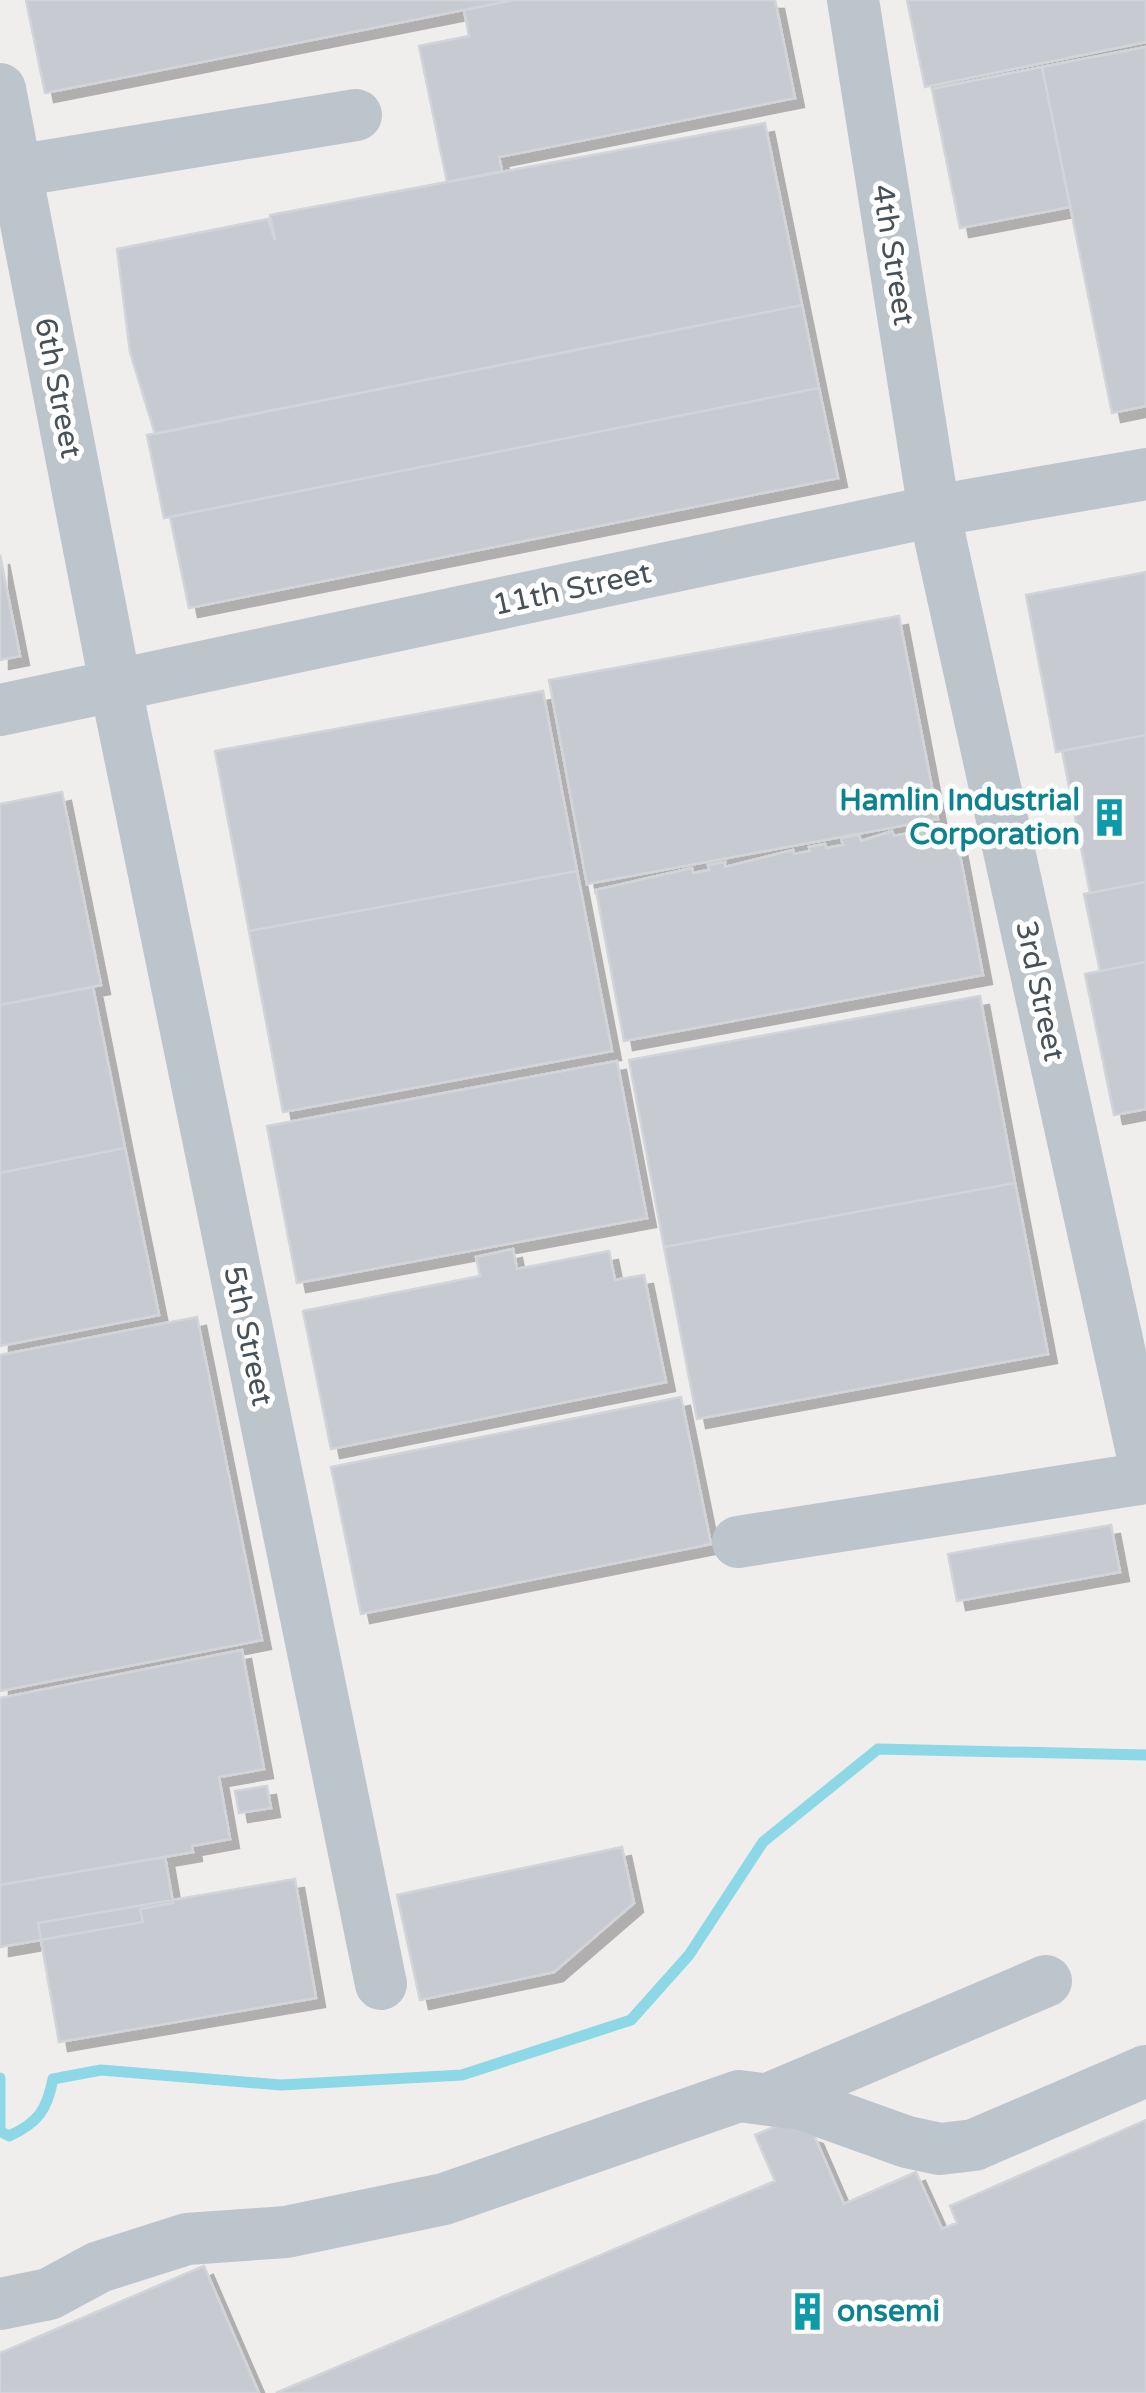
<svg xmlns="http://www.w3.org/2000/svg" width="1146" height="2393" viewBox="0 0 1146 2393" font-family="'Varela Round',sans-serif">
	<style>
		.lines { fill: none; stroke-linecap: round; stroke-linejoin: round }
		.stream { stroke: #8cd8e7; stroke-width: 11 }
		.building { fill: #c7cad0; stroke: #d1d4d8; stroke-width: 2.5; filter: url(#shadow) }
		.minor { stroke: #bcc5cc; stroke-width: 52 }
		.labels { text-anchor: middle; dominant-baseline: central; stroke-width: 10; stroke-linejoin: round; paint-order: stroke }
		.street-label { font-size: 30px; fill: #465159; stroke: #fff }
		.culture-label { font-size: 30px; font-weight: bold; fill: #0d838f; stroke: #fff; text-anchor: end }
	</style>
	<defs>
		<filter id="shadow"><feDropShadow dx="9" dy="9" stdDeviation="0" flood-color="#0004"/></filter>
	</defs>
	<rect width="100%" height="100%" fill="#f0eded"/>
	<g class="lines">
		<path class="stream" d="M 0,2078 L 0,2131 L 9,2136 C 38,2123 47,2110 53,2079 L 101,2070 L 281,2085 L 462,2075 L 631,2020 L 689,1955 L 763,1842 L 878,1749 L 1146,1755"/>
	</g>
	<path class="building" d="M 26,0 L 514,0 L 45,93 Z
		M 514,0 L 775,0 L 795,98 L 499,157 L 502,171 L 447,182 L 419,46 L 469,36 L 464,10 Z
		M 907,0 L 1146,0 L 1146,42 L 925,87 Z
		M 1146,47 L 1146,406 L 1112,413 L 1042,67 Z
		M 1042,67 L 1070,207 L 960,228 L 932,89 Z
		M 765,123 L 802,305 L 155,434 L 130,352 L 117,249 L 268,219 L 275,240 L 270,215 Z
		M 802,305 L 819,388 L 164,518 L 147,435 Z
		M 819,388 L 838,478 L 189,608 L 170,517 Z
		M 0,555 L 20,656 L 0,660 Z
		M 1146,572 L 1146,735 L 1056,752 L 1026,595 Z
		M 899,616 L 938,819 L 587,884 L 549,680 Z
		M 543,691 L 577,871 L 249,931 L 215,751 Z
		M 1146,735 L 1146,882 L 1090,893 L 1062,751 Z
		M 62,792 L 101,985 L 0,1005 L 0,804 Z
		M 954,824 L 983,975 L 624,1041 L 596,890 L 692,868 L 693,873 L 709,870 L 708,865 L 725,862 L 725,867 L 793,850 L 794,854 L 810,851 L 809,847 L 825,844 L 826,848 L 843,845 L 841,838 L 859,835 L 861,841 L 892,831 L 894,836 Z
		M 577,871 L 612,1051 L 283,1112 L 249,931 Z
		M 1146,882 L 1146,962 L 1100,971 L 1084,894 Z
		M 1146,962 L 1146,1109 L 1114,1115 L 1085,974 Z
		M 93,987 L 125,1148 L 0,1173 L 0,1005 Z
		M 980,996 L 1015,1183 L 664,1247 L 629,1060 Z
		M 617,1061 L 647,1218 L 297,1283 L 267,1126 Z
		M 125,1148 L 159,1315 L 0,1346 L 0,1173 Z
		M 1015,1183 L 1048,1354 L 697,1419 L 664,1247 Z
		M 513,1249 L 517,1269 L 609,1251 L 615,1280 L 644,1275 L 666,1382 L 331,1449 L 303,1311 L 480,1276 L 476,1257 Z
		M 197,1317 L 262,1640 L 0,1691 L 0,1355 Z
		M 681,1397 L 711,1544 L 361,1614 L 331,1467 Z
		M 1111,1525 L 1120,1572 L 957,1601 L 948,1554 Z
		M 242,1650 L 264,1769 L 219,1777 L 230,1839 L 192,1846 L 193,1852 L 0,1885 L 0,1698 Z
		M 267,1786 L 271,1808 L 239,1813 L 235,1791 Z
		M 622,1847 L 634,1903 L 554,1972 L 420,2000 L 397,1895 Z
		M 165,1857 L 173,1903 L 140,1909 L 143,1922 L 0,1947 L 0,1885 Z
		M 295,1879 L 316,1998 L 59,2042 L 38,1923 Z
		M 1146,2120 L 1146,2393 L 276,2393 L 775,2181 L 755,2135 L 781,2124 L 814,2135 L 844,2204 L 916,2172 L 942,2229 L 957,2223 L 950,2206 Z
		M 204,2266 L 259,2393 L 0,2393 L 0,2353 Z"/>
	<g class="lines">
		<path class="minor" d="M 853,0 L 934,511 L 1146,1471
			M 0,89 L 116,688 L 381,1984
			M 16,171 L 356,115
			M 0,710 L 934,511 L 1146,474
			M 738,1542 L 1146,1478
			M 773,2097 L 1046,1981
			M 0,2304 L 49,2294 L 99,2267 L 187,2239 L 286,2232 L 444,2199 L 739,2096 L 801,2104 L 907,2142 L 940,2149 L 974,2145 L 1146,2071"/>
	</g>
	<defs>
		<symbol id="building-bare" viewBox="-9 -9 18 18"><path d="M-4-6H4V6H1V3H-1V6H-4ZM-2.5-4.3h1.7v1.8h-1.7ZM.8-4.3h1.7v1.8H.8ZM-2.5-1h1.7V.8h-1.7ZM.8-1h1.7V.8H.8Z" fill="#0f9aa8" stroke="#fff" stroke-width="2.5" paint-order="stroke"/></symbol>
	</defs>
	<g fill-rule="evenodd">
		<use href="#building-bare" x="1082" y="790" width="55" height="55"/>
		<use href="#building-bare" x="780" y="2284" width="55" height="55"/>
	</g>
	<g class="labels">
		<g class="street-label">
			<text transform="translate(893 255) rotate(81)">4th Street</text>
			<text transform="translate(58 388) rotate(79)">6th Street</text>
			<text transform="translate(572 589) rotate(-12)">11th Street</text>
			<text transform="translate(1040 991) rotate(78)">3rd Street</text>
			<text transform="translate(248 1336) rotate(78)">5th Street</text>
		</g>
		<g class="culture-label">
			<text x="1080" y="800">Hamlin Industrial<tspan x="1080" dy="34">Corporation</tspan></text>
			<text x="837" y="2311" text-anchor="start">onsemi</text>
		</g>
	</g>
</svg>
